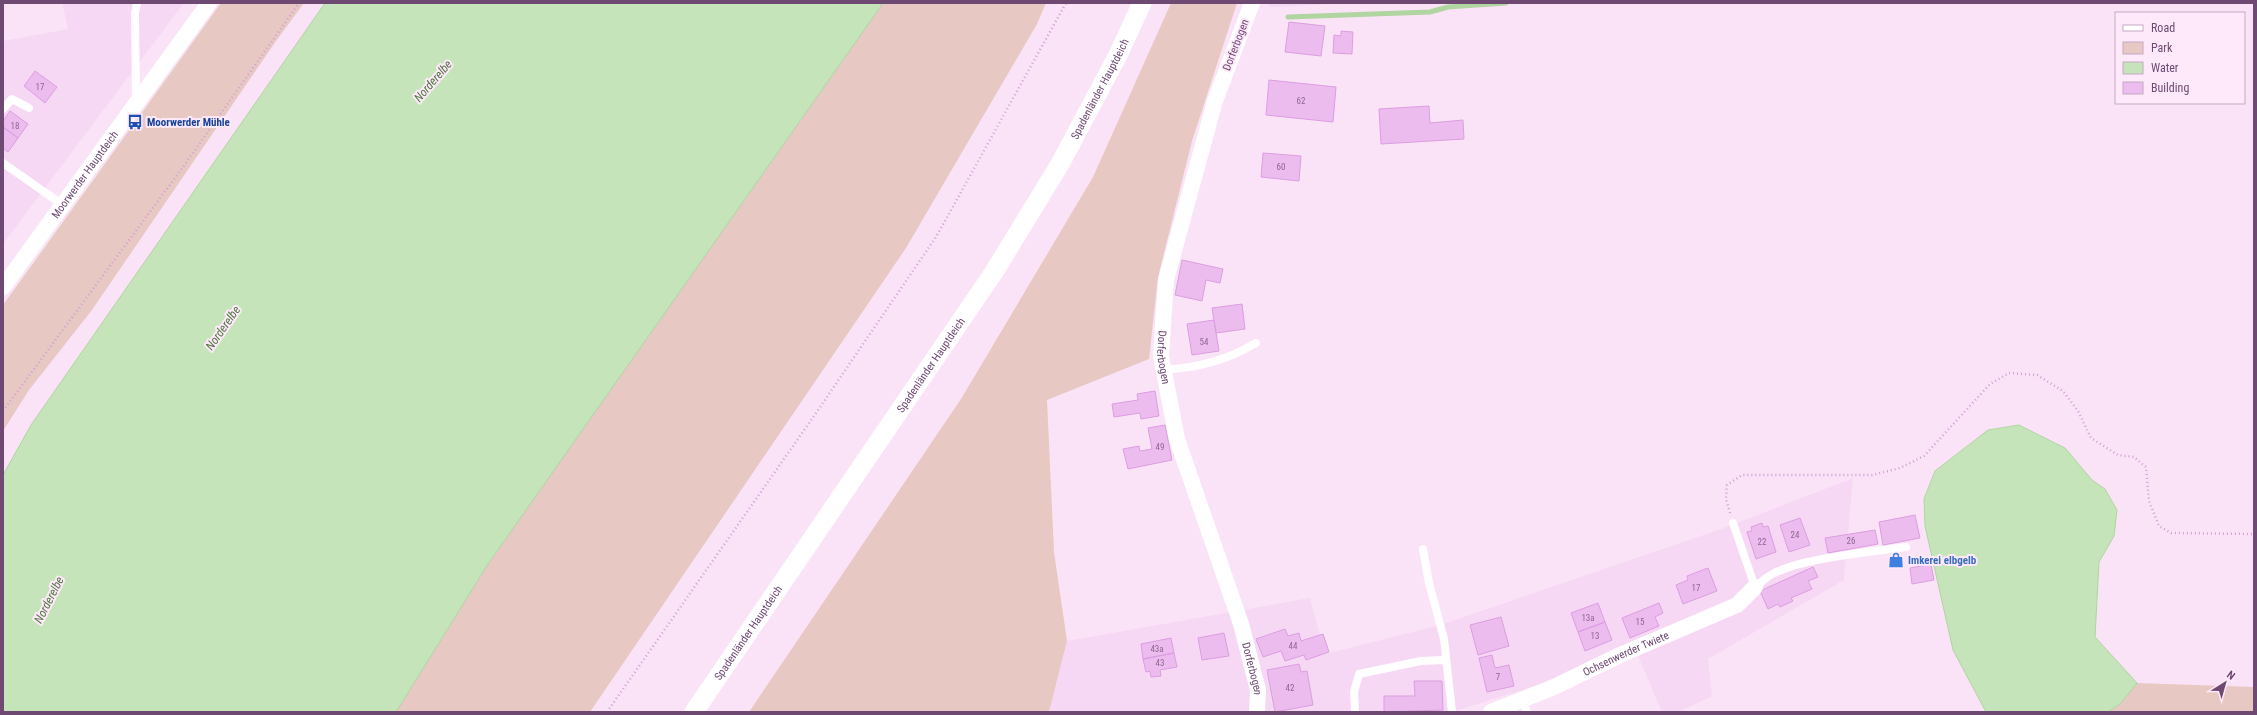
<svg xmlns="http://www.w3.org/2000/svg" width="2257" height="715" viewBox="0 0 2257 715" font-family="'Roboto Condensed',sans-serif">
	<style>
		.residential { fill: #f7d8f4 }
		.green { fill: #e8c8c3 }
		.water { fill: #c6e4b9; stroke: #b0d5a0 }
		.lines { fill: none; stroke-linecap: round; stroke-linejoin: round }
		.stream { stroke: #b0d5a0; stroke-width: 5 }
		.building { fill: #ecbcef; stroke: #dc9de1 }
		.path { stroke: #d0a0d4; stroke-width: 2.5; stroke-dasharray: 1 3; stroke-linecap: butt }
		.service { stroke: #fff; stroke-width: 8 }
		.minor { stroke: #fff; stroke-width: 16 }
		.tertiary { stroke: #fff; stroke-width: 19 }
		.labels { text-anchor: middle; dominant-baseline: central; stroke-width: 4; stroke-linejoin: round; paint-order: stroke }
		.number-label { font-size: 9px; fill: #8e6691 }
		.street-label { font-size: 11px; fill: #6e4a72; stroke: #fee9fb }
		.transit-label { font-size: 11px; font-weight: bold; fill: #164399; stroke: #fee9fb; text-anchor: start }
		.shop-label { font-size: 11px; font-weight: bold; fill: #366cbe; stroke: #fee9fb; text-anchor: start }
		.water-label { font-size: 12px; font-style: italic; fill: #4f773f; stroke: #fee9fb }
	</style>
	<rect width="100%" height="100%" fill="#fbe3f7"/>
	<path class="residential" d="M 62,3 L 184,3 L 3,244 L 3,41 L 68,29 Z
		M 1270,3 L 1360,3 L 1268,7 Z
		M 1853,478 L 1844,580 L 1708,659 L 1712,696 L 1679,712 L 1662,712 L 1637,654 L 1452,712 L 1049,712 L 1067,641 L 1310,598 L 1325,654 L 1440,625 L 1724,528 Z"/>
	<path class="green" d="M 221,3 L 304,3 L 276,41 L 92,310 L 29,390 L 3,431 L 3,305 Z
		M 883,3 L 1046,3 L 1037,24 L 906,248 L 590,712 L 396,712 L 488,564 Z
		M 1171,3 L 1237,3 L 1192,141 L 1158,277 L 1149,359 L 1047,400 L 1054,552 L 1067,641 L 1049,712 L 749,712 L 961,399 L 1093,177 Z
		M 2137,683 L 2254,687 L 2254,712 L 2108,712 L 2120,704 Z"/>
	<path class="water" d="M 325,3 L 883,3 L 488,564 L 396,712 L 3,712 L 3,475 L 31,425 Z
		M 2019,425 L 2065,448 L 2092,480 L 2105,489 L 2117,510 L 2114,536 L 2099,562 L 2095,637 L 2137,683 L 2120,704 L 2108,712 L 1986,712 L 1953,650 L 1925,526 L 1924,499 L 1935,471 L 1988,430 Z"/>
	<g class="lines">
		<path class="stream" d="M 1288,17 L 1430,12 L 1448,7 L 1506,3"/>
	</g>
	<path class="building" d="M 1289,22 L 1325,26 L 1321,56 L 1285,52 Z
		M 1341,31 L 1353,32 L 1352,54 L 1333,53 L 1334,35 L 1341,36 Z
		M 35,71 L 57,87 L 45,103 L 24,86 Z
		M 1269,80 L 1336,87 L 1333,122 L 1266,115 Z
		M 1429,106 L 1430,123 L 1463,120 L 1464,139 L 1381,144 L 1379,109 Z
		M 10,111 L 28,124 L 18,138 L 3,127 L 3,121 Z
		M 3,127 L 18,138 L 8,152 L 3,148 Z
		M 1263,153 L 1301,156 L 1299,181 L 1261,177 Z
		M 1182,260 L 1223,269 L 1220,283 L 1206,280 L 1202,301 L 1175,295 Z
		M 1242,304 L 1245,329 L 1216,333 L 1212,308 Z
		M 1214,320 L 1219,351 L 1192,355 L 1187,324 Z
		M 1155,391 L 1159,416 L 1141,419 L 1140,413 L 1114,417 L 1112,404 L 1138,400 L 1137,394 Z
		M 1165,425 L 1172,460 L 1128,469 L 1123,449 L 1139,446 L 1140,451 L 1152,449 L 1148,428 Z
		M 1915,515 L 1920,538 L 1883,545 L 1879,522 Z
		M 1800,518 L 1810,545 L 1789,552 L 1780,525 Z
		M 1762,523 L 1763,527 L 1768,526 L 1776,552 L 1756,559 L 1747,532 L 1752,531 L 1751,527 Z
		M 1875,530 L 1878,544 L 1828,553 L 1825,538 Z
		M 1931,564 L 1934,580 L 1912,584 L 1910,568 Z
		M 1813,567 L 1818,577 L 1808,581 L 1812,589 L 1791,598 L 1793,601 L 1780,607 L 1778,604 L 1768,609 L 1760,591 Z
		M 1708,568 L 1717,591 L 1683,604 L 1676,585 L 1688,580 L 1687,576 Z
		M 1598,603 L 1605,622 L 1578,632 L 1571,613 Z
		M 1659,603 L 1663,613 L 1655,617 L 1659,626 L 1630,638 L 1622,618 Z
		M 1501,617 L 1509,646 L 1478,655 L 1470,625 Z
		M 1605,622 L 1612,640 L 1585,651 L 1578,632 Z
		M 1285,629 L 1288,636 L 1299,633 L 1301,641 L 1323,634 L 1329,652 L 1306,660 L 1304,655 L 1285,661 L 1281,651 L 1263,657 L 1256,639 Z
		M 1224,633 L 1229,656 L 1202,660 L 1198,638 Z
		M 1171,638 L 1174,653 L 1143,659 L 1141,644 Z
		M 1174,653 L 1177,667 L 1160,670 L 1161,676 L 1151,677 L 1150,671 L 1146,672 L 1143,659 Z
		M 1492,655 L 1495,668 L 1509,665 L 1514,686 L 1487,692 L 1479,658 Z
		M 1299,664 L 1301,672 L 1307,671 L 1313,705 L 1275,712 L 1267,670 Z
		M 1414,681 L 1442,681 L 1443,710 L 1384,712 L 1384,696 L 1415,696 Z"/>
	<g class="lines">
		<path class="path" d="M 3,411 L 183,167 L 299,3
			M 1730,513 L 1726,499 L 1727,485 L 1742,475 L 1872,475 L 1900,468 L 1924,456 L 1990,384 L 2009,373 L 2037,375 L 2063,391 L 2078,411 L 2091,438 L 2118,455 L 2134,457 L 2146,467 L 2149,501 L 2159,526 L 2171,533 L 2254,534
			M 607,712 L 814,416 L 936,237 L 1066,3"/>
		<path class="service" d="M 136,100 L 135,13 L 137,3
			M 3,109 L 12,99 L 29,108
			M 3,163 L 63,205
			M 1164,370 C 1200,367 1225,361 1256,343
			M 1733,523 L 1755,587 C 1760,584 1764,579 1769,576 C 1797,558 1872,552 1906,547
			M 1423,549 L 1429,583 L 1444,639 L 1452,712
			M 1522,700 L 1527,712
			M 1355,712 L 1354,692 L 1359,674 L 1421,661 L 1445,660"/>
		<g class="minor">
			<path id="s1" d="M 1252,3 L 1215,101 L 1166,280 L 1161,356 L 1177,439 L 1241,624 L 1258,690 L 1257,712"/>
			<path id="s2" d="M 3,287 L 209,3"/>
			<path id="s3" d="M 1491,712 L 1554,687 L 1620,655 L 1737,605 L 1755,587"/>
		</g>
		<path class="tertiary" id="s4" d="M 694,712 L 994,272 L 1060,164 L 1118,55 L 1142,3"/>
	</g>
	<defs>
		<symbol id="bus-bare" viewBox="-9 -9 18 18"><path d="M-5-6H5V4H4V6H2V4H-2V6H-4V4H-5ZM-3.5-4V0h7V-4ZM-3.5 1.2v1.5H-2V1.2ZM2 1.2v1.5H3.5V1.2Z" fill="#1a4fb4" stroke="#fee9fb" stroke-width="2.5" paint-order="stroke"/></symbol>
		<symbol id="shop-bare" viewBox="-9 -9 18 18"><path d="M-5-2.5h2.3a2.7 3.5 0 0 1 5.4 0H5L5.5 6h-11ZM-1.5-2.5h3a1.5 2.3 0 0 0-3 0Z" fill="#3f7fe0" stroke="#fee9fb" stroke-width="2.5" paint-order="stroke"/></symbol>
	</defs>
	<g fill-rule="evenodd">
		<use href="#bus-bare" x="124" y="111" width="22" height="22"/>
		<use href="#shop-bare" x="1885" y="549" width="22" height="22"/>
	</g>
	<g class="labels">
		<g class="number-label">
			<text x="40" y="87">17</text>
			<text x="1301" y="101">62</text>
			<text x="15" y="126">18</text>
			<text x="1281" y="167">60</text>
			<text x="1204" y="342">54</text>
			<text x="1160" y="447">49</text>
			<text x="1795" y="535">24</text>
			<text x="1851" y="541">26</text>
			<text x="1762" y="542">22</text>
			<text x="1696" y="588">17</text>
			<text x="1588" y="618">13a</text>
			<text x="1640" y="622">15</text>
			<text x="1595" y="636">13</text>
			<text x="1293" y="646">44</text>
			<text x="1157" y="649">43a</text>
			<text x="1160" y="663">43</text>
			<text x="1498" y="677">7</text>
			<text x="1290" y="688">42</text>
		</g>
		<g class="street-label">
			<text transform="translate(1236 45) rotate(-69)">Dorferbogen</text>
			<text stroke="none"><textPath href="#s4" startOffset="744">Spadenländer Hauptdeich</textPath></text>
			<text stroke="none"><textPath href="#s2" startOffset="139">Moorwerder Hauptdeich</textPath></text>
			<text stroke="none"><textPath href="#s1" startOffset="368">Dorferbogen</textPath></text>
			<text stroke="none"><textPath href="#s4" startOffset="420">Spadenländer Hauptdeich</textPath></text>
			<text stroke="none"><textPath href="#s4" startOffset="96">Spadenländer Hauptdeich</textPath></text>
			<text stroke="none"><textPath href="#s3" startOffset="147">Ochsenwerder Twiete</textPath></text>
			<text stroke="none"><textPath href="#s1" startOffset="693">Dorferbogen</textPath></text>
		</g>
		<g class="transit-label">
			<text x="147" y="122">Moorwerder Mühle</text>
		</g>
		<g class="shop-label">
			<text x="1908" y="560">Imkerei elbgelb</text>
		</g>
		<g class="water-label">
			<text transform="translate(433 81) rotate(-49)">Norderelbe</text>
			<text transform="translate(223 328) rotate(-55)">Norderelbe</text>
			<text transform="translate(49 600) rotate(-63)">Norderelbe</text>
		</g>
	</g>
	<rect width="2257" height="715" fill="none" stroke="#6e4a72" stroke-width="8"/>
	<rect x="2115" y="12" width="130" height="92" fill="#fee9fb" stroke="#c4a9c4"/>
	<rect x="2123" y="25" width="20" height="6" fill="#ffffff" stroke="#c4a9c4"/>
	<text x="2151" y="32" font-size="12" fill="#6e4a72">Road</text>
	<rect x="2123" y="42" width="20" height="12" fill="#e8c8c3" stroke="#c4a9c4"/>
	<text x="2151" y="52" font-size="12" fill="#6e4a72">Park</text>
	<rect x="2123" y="62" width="20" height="12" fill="#c6e4b9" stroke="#c4a9c4"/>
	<text x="2151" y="72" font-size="12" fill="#6e4a72">Water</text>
	<rect x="2123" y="82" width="20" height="12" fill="#ecbcef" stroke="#c4a9c4"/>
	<text x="2151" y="92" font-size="12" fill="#6e4a72">Building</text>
	<g transform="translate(2225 683) rotate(37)" stroke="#fee9fb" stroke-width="3" paint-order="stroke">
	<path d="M0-3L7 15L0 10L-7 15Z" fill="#6e4a72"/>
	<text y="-6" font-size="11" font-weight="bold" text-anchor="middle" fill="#6e4a72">N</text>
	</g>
</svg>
